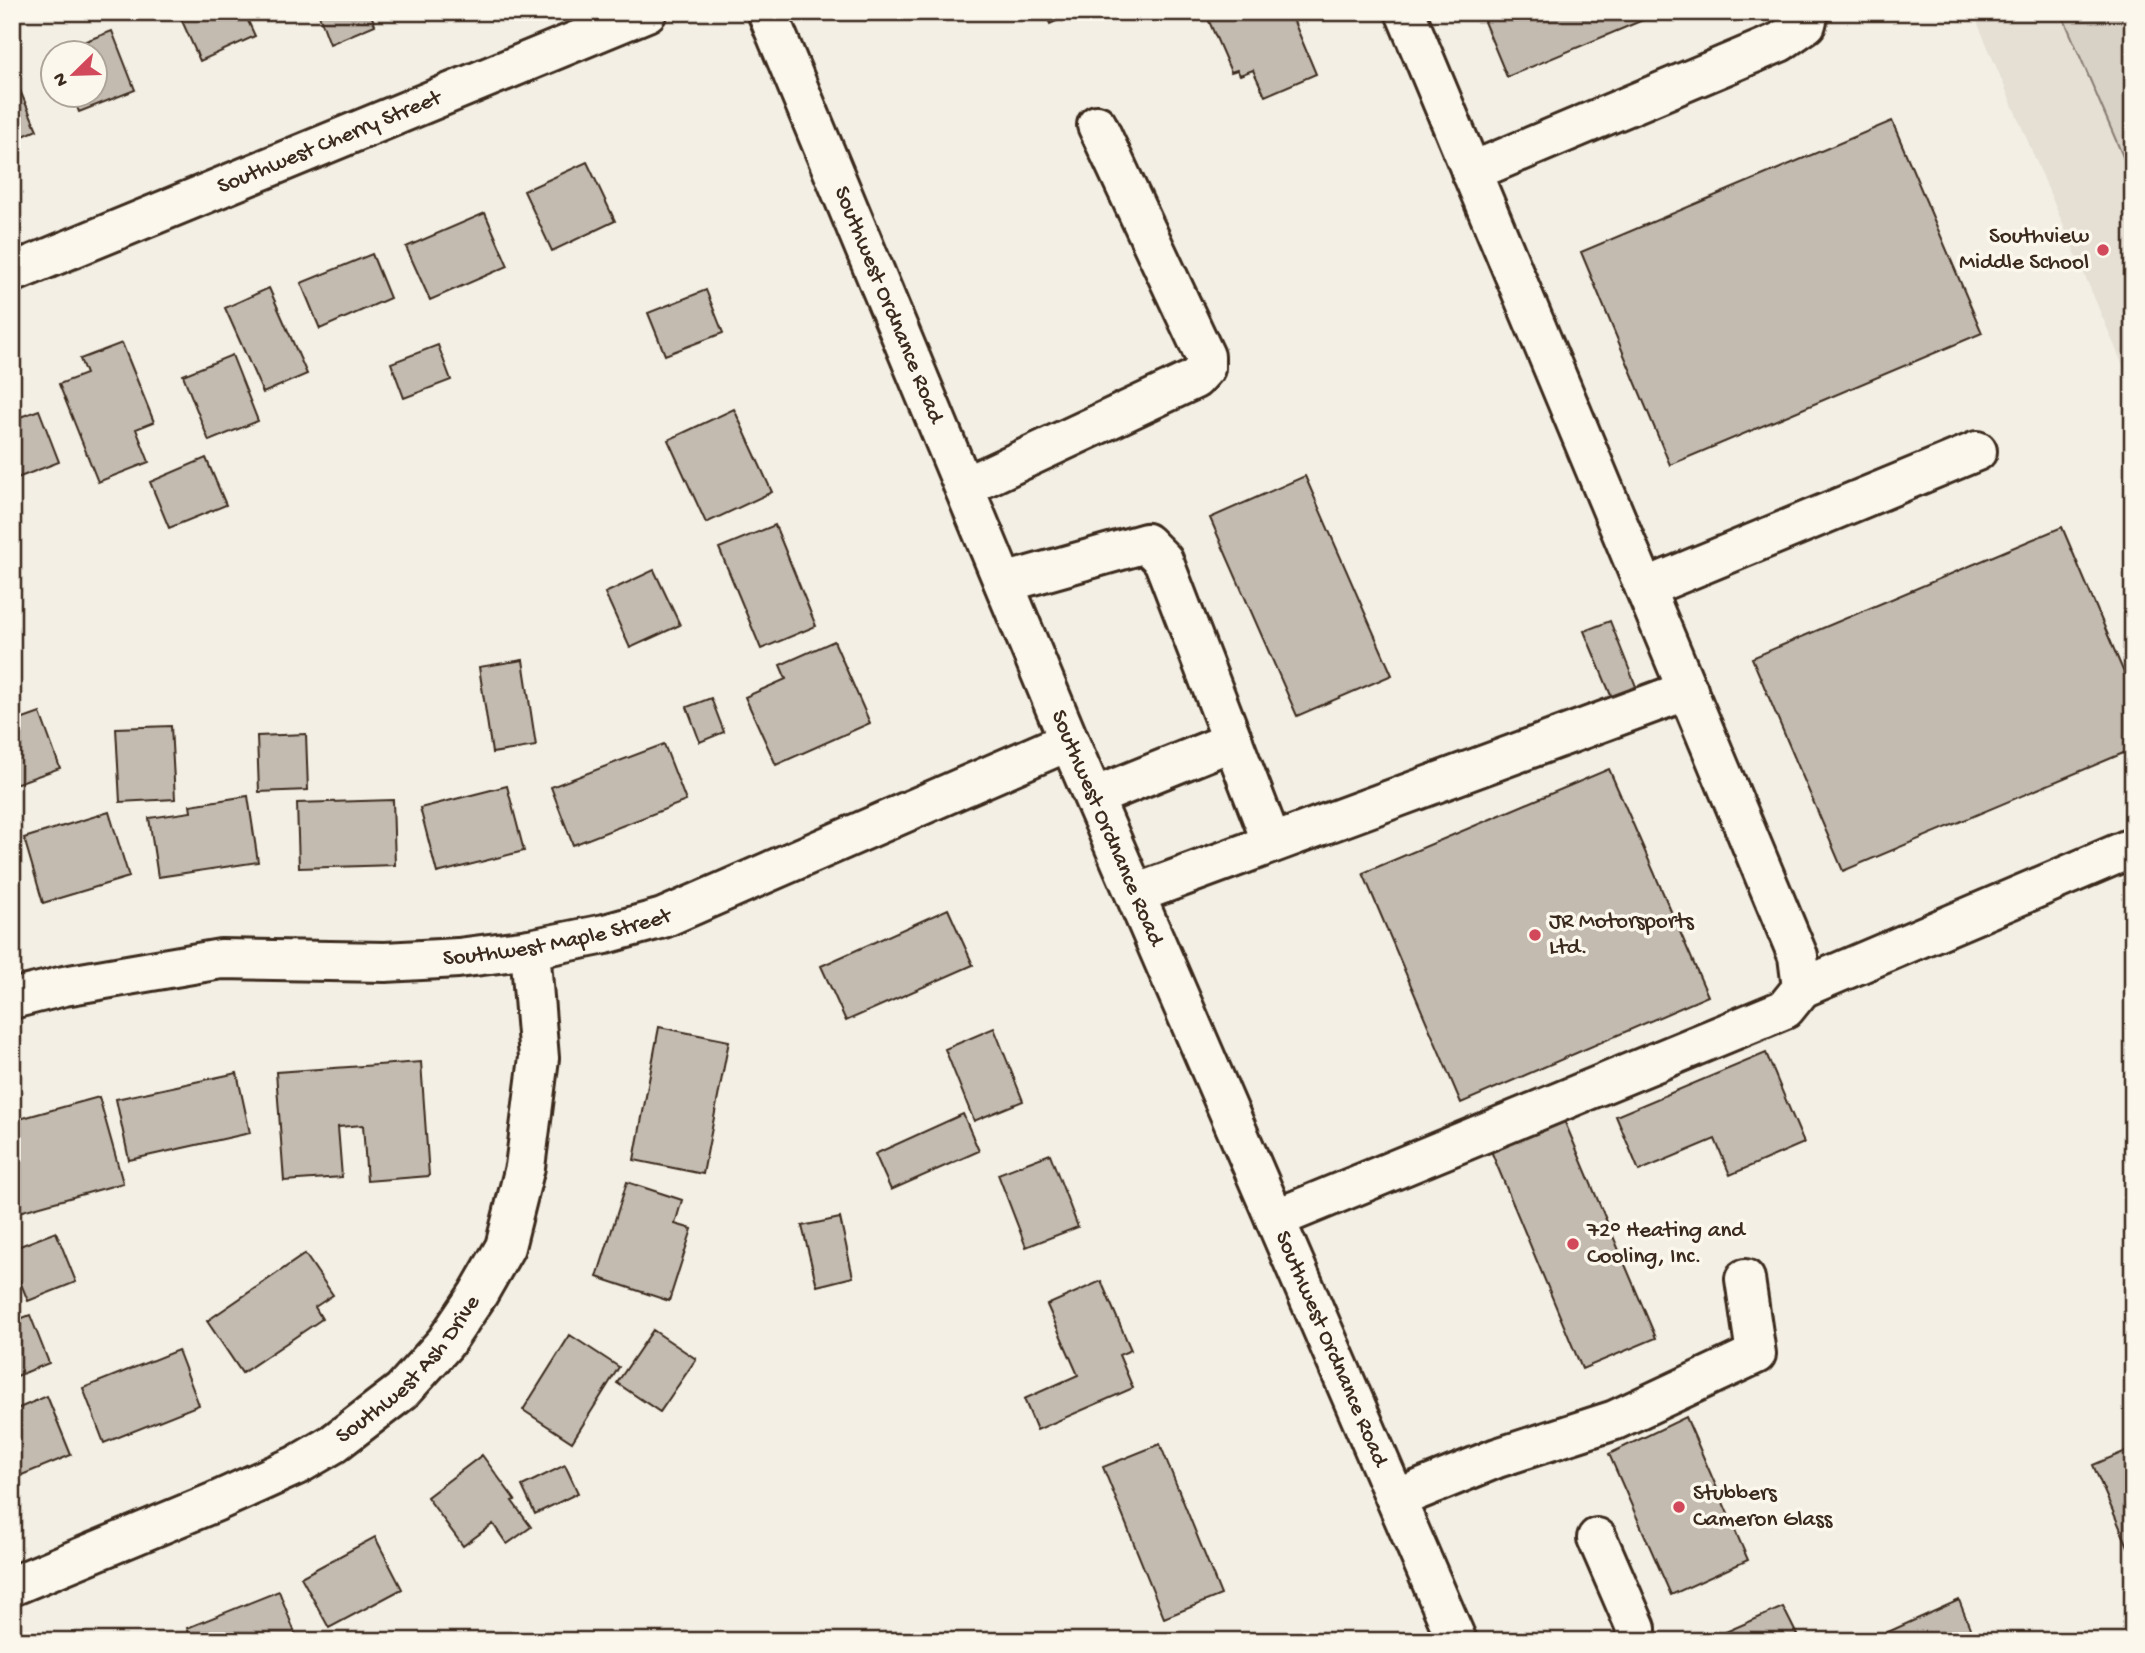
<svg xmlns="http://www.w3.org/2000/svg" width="2145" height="1653" viewBox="0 0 2145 1653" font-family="'Gochi Hand',sans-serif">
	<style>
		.built { fill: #e5dfd4 }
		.green { fill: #d8d1c6; stroke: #8a7e72; stroke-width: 2 }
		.building { fill: #c3bbb0; stroke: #3b2a1e; stroke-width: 2 }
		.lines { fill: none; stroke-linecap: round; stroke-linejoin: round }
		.minor-casing { stroke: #3b2a1e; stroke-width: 44 }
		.minor { stroke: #fbf7ec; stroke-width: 38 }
		.poi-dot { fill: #d1495b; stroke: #fbf7ec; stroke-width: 2.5 }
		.labels { text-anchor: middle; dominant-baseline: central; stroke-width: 7; stroke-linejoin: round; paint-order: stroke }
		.street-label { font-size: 23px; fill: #3b2a1e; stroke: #fbf7ec }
		.poi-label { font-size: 23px; fill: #3b2a1e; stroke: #fbf7ec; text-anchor: start }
	</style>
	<rect width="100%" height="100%" fill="#f3efe4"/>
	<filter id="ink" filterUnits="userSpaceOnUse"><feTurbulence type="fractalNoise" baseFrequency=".0143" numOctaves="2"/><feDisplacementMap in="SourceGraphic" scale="14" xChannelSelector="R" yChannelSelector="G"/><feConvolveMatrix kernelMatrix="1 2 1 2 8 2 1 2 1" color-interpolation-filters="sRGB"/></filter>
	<g filter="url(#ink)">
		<path class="built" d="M 1973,12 L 2133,12 L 2133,389 L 2015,111 Z"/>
		<path class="green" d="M 2061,12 L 2133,12 L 2133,180 Z"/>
		<path class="building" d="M 178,12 L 244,12 L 255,36 L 200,61 Z
			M 318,12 L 370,12 L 375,25 L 330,44 Z
			M 1045,12 L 1076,12 L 1050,24 Z
			M 1205,12 L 1290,12 L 1316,74 L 1265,96 L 1253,70 L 1240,75 L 1237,70 L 1231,72 Z
			M 1480,12 L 1662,12 L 1507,77 Z
			M 112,31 L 135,90 L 79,112 L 72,94 L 94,94 L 94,52 L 57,52 Z
			M 12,72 L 37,130 L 12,141 Z
			M 1892,121 L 1982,333 L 1670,465 L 1581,252 Z
			M 587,162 L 615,221 L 552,251 L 524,191 Z
			M 485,213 L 508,266 L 430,300 L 406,247 Z
			M 372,254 L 390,298 L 320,329 L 301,283 Z
			M 269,288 L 307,374 L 263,393 L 225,308 Z
			M 706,290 L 723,333 L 665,355 L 648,313 Z
			M 122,343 L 154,422 L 136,429 L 149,462 L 98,482 L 59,384 L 86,374 L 80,359 Z
			M 438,345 L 451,380 L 404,398 L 391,363 Z
			M 232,355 L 258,421 L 209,441 L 183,375 Z
			M 734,409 L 772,492 L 706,523 L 668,440 Z
			M 39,410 L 59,462 L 12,480 L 12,420 Z
			M 206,458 L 226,505 L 169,528 L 150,482 Z
			M 1305,476 L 1392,675 L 1297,716 L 1210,518 Z
			M 12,520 L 18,534 L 12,537 Z
			M 775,525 L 816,626 L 761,649 L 719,548 Z
			M 2062,527 L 2133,694 L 2133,749 L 1843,871 L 1752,658 Z
			M 654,570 L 680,625 L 630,648 L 605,593 Z
			M 1610,621 L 1637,689 L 1612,698 L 1584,631 Z
			M 834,641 L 870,723 L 776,765 L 745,697 L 786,679 L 780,665 Z
			M 523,660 L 536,746 L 492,753 L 479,667 Z
			M 711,698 L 724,732 L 700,742 L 687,707 Z
			M 40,713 L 60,768 L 12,785 L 12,723 Z
			M 171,726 L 175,799 L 120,802 L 116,728 Z
			M 306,734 L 308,790 L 259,792 L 257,736 Z
			M 664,744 L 686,801 L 573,845 L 551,787 Z
			M 1609,769 L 1708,996 L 1461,1103 L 1363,873 Z
			M 507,786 L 524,851 L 437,873 L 420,808 Z
			M 248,796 L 258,862 L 158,877 L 149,818 L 191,812 L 190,805 Z
			M 393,800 L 395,865 L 299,868 L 297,803 Z
			M 109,812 L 129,877 L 43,903 L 24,838 Z
			M 948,909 L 973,965 L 846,1021 L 821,966 Z
			M 659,1027 L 729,1041 L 703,1174 L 634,1160 Z
			M 994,1028 L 1023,1101 L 974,1121 L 945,1049 Z
			M 1766,1053 L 1804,1143 L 1730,1175 L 1715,1139 L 1639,1171 L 1616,1116 Z
			M 421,1062 L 429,1176 L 367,1181 L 363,1125 L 338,1127 L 342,1177 L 284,1181 L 276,1072 Z
			M 237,1073 L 250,1133 L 129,1160 L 116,1099 Z
			M 99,1097 L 123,1183 L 12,1214 L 12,1121 Z
			M 963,1114 L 979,1151 L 891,1190 L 875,1154 Z
			M 1564,1120 L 1656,1338 L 1582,1369 L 1491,1151 Z
			M 1050,1154 L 1078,1227 L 1026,1247 L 998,1174 Z
			M 627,1182 L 682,1200 L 675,1224 L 692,1229 L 669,1301 L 597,1277 Z
			M 840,1218 L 853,1277 L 817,1286 L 802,1226 Z
			M 56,1232 L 76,1282 L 28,1301 L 12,1262 L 12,1249 Z
			M 305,1254 L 333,1295 L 315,1307 L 322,1319 L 242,1373 L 207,1321 Z
			M 1101,1281 L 1131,1350 L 1119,1355 L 1133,1388 L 1037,1430 L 1024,1399 L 1078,1375 L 1047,1305 Z
			M 30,1315 L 49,1363 L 12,1378 L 12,1322 Z
			M 653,1330 L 696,1359 L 660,1412 L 617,1383 Z
			M 570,1335 L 619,1367 L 572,1442 L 523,1410 Z
			M 178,1350 L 199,1405 L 104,1443 L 83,1388 Z
			M 47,1396 L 71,1455 L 12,1479 L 12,1411 Z
			M 1686,1417 L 1748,1560 L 1671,1595 L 1609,1454 Z
			M 1160,1444 L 1221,1595 L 1164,1618 L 1103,1467 Z
			M 2133,1448 L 2133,1558 L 2093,1465 Z
			M 482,1455 L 515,1500 L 512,1501 L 531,1527 L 507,1544 L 493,1524 L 463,1546 L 427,1497 Z
			M 565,1465 L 578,1493 L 535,1514 L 522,1486 Z
			M 375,1537 L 402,1589 L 329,1628 L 301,1577 Z
			M 279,1591 L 298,1641 L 192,1641 L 187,1628 Z
			M 1959,1600 L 1975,1641 L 1868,1641 Z
			M 1783,1607 L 1800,1641 L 1705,1641 Z"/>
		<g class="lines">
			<defs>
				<g id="minor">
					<path id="s1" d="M 767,12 L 1069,741 L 1457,1641"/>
					<path d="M 1471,172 L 1780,42 L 1806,24 L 1809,12"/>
					<path id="s2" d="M 12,273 L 647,12"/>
					<path d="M 964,487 L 1195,379 L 1205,368 L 1205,356 L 1097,125"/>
					<path d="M 1004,583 L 1146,543 L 1163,560 L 1272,843"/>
					<path d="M 1645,588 L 1977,451"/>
					<path d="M 1094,797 L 1233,741"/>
					<path d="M 1135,894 L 1688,690"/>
					<path d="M 1802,988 L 2129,849"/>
					<path id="s3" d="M 12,999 L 64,986 L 221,959 L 385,962 L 458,958 L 530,949 L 605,934 L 663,918 L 1069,741"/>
					<path d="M 1275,1219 L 1785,1009 L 1802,988 L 1798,956 L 1405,12"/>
					<path d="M 1396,1499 L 1497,1458 L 1615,1420 L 1756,1354 L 1745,1279"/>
					<path d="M 1597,1538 L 1636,1628 L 1636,1641"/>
					<path id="s4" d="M 12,1586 L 215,1502 L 297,1465 L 333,1444 L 402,1391 L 445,1343 L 478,1294 L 505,1247 L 525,1167 L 539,1058 L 530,949"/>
				</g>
			</defs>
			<use href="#minor" class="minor-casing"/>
			<use href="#minor" class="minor"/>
		</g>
	</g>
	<g class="poi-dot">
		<circle cx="2103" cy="250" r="7"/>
		<circle cx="1535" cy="935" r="7"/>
		<circle cx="1573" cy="1244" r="7"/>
		<circle cx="1679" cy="1507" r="7"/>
	</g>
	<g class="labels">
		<g class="street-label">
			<text stroke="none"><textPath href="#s2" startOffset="343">Southwest Cherry Street</textPath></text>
			<text stroke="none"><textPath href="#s1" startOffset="317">Southwest Ordnance Road</textPath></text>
			<text stroke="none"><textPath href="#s1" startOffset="884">Southwest Ordnance Road</textPath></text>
			<text stroke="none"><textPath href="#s3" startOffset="551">Southwest Maple Street</textPath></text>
			<text stroke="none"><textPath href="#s1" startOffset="1451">Southwest Ordnance Road</textPath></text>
			<text stroke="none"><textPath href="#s4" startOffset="458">Southwest Ash Drive</textPath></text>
		</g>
		<g class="poi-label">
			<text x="2089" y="237" text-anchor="end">Southview<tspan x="2089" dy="26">Middle School</tspan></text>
			<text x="1549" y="922">JR Motorsports<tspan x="1549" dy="26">Ltd.</tspan></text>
			<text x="1587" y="1231">72° Heating and<tspan x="1587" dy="26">Cooling, Inc.</tspan></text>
			<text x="1693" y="1494">Stubbers<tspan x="1693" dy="26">Cameron Glass</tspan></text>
		</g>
	</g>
	<rect width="2145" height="1653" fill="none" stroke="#fbf7ec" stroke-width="42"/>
	<rect x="21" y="21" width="2103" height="1611" fill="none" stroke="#3b2a1e" stroke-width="2.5" filter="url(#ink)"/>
	<g transform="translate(74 74) rotate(247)"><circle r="33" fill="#fbf7ec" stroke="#aea59a" stroke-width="2"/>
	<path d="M0-5L12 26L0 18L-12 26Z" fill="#d1495b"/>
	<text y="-10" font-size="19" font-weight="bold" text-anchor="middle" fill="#3b2a1e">N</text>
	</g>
</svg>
